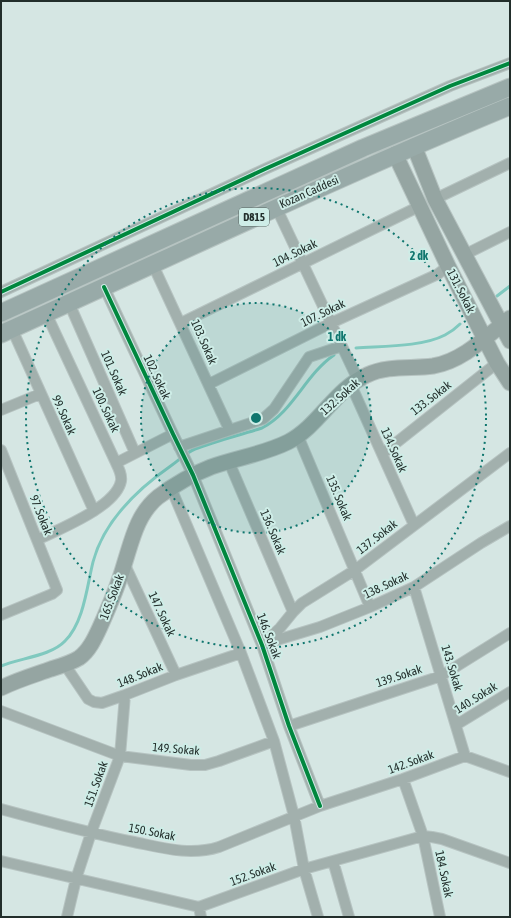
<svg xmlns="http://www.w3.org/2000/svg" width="511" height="918" viewBox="0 0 511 918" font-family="'Asap Condensed',sans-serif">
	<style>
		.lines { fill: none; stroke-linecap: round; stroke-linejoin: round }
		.stream { stroke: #80c9bf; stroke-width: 3 }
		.minor-casing { stroke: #b6c3c1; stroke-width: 12 }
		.secondary-casing { stroke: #b6c3c1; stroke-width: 17 }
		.trunk-casing { stroke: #b6c3c1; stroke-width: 19 }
		.minor { stroke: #a2b0ad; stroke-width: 10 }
		.secondary { stroke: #95a5a2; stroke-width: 15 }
		.trunk { stroke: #98aaa8; stroke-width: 17 }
		.cycleway-casing { stroke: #ceede7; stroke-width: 6 }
		.cycleway { stroke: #00873e; stroke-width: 4 }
		.ring { fill: none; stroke: #0f766e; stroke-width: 2; stroke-dasharray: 2 4 }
		.labels { text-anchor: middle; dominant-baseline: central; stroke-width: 4; stroke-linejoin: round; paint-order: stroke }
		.shield { fill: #ceede7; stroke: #566763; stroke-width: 1 }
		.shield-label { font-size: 11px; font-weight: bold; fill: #222e2b }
		.street-label { font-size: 12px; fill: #222e2b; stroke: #ceede7 }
		.centre { fill: #0f766e; stroke: #ceede7; stroke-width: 2 }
		.ring-label { font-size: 12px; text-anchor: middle; font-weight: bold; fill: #0f766e; stroke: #ceede7; stroke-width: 4; stroke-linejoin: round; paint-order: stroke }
	</style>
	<rect width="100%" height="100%" fill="#d5e6e3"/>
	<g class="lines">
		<path class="stream" d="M 497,296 L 510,286
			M 356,348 C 382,346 422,347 445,335 C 451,332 456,328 460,324
			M 1,666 C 20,658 51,656 65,641 C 84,622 87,586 93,562 C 104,520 139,488 172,465 C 179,460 187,452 195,449 C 216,441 240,435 262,428 C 293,412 305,375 334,355"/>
		<defs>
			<path id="minor" d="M 435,199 L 510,163
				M 276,207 L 358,380
				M 464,255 L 510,232
				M 153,265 L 229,429
				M 104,287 L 173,434 L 193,475 L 262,645 L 289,726 L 320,806
				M 1,292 L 265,169 L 450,86 L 510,63
				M 69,303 L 135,453
				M 181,323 L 420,206
				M 12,329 L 94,511
				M 209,384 L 331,323 L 438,274 L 448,266
				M 351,385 L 414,525
				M 1,410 L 40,394
				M 298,436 L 370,607
				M 179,447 L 263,419 L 274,409 L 309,357 L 342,346
				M 1,450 L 57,590 L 52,594 L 1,615
				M 382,454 L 497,363
				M 229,462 L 293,612
				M 116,463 L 173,434
				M 171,488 L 241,653 L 274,741 L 294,816 L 304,869 L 318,917
				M 37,540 C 59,529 116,507 121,481 C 122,475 119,469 116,463 L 46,313
				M 125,565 L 176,675
				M 414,587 L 465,756
				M 267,643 L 320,627 L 370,607 L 414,587 L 481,543 L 510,526
				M 262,645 L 280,628 L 293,612 L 302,603 L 355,570 L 510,453
				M 65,665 L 88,699 L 94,702 L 102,703 L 125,695 L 176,675 L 241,653
				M 1,711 L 120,756 L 191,765 L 205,765 L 219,761 L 274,741
				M 456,725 L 510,692
				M 289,726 L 441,676 L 510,633
				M 403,779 L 423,836 L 440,917
				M 1,809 C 45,821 89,833 134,842 C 163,848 190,856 219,847 L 320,806 L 403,779 L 465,756 L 510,772
				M 1,861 L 199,907 L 304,869 L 423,836 L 432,837 L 442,839 L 510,863
				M 333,861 L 349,917
				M 199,907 L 201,917
				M 67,917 L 76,879 L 91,833 L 120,756 L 125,695"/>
			<path id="secondary" d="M 414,146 L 435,199 L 510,341
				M 395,154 L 448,266 L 497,363 L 510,383
				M 1,688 C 17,680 34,675 51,669 C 61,666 71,663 79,658 C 89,651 95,638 100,627 C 109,607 118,586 124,565 C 132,540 137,514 158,497 C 174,485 193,474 211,467 C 236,458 264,454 288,442 C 319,426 335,389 367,375 C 388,365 412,369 433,366 C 463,361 487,336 510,318"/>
			<path id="trunk" d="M 1,313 L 363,148 L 510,87
				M 1,334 C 171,257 338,177 510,106"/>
		</defs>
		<use href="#minor" class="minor-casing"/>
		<use href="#secondary" class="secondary-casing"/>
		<use href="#trunk" class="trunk-casing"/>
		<use href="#minor" class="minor"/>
		<use href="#secondary" class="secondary"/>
		<use href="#trunk" class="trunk"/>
		<defs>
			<path id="cycleway" d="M 104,287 L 173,434 L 193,475 L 262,645 L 289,726 L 320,806
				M 1,292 L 265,169 L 450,86 L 510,63"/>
		</defs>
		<use href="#cycleway" class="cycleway-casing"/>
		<use href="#cycleway" class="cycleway"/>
	</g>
	<circle cx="256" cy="418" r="115" fill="#0f766e" fill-opacity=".12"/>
	<g class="ring">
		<circle cx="256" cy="418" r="115"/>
		<circle cx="256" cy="418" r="230"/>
	</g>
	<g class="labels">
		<rect class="shield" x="239" y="208" width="30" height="18" rx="3"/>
		<g class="shield-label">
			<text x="254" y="217">D815</text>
		</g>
		<g class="street-label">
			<text transform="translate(309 192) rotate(-24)">Kozan Caddesi</text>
			<text transform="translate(295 253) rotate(-26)">104. Sokak</text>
			<text transform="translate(461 291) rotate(63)">131. Sokak</text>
			<text transform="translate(323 313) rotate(-26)">107. Sokak</text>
			<text transform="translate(204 342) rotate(66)">103. Sokak</text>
			<text transform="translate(114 373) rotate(66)">101. Sokak</text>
			<text transform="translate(157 377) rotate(65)">102. Sokak</text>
			<text transform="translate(340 397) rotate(-42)">132. Sokak</text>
			<text transform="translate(431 398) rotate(-38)">133. Sokak</text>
			<text transform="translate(106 410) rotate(65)">100. Sokak</text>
			<text transform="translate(64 415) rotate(66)">99. Sokak</text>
			<text transform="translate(394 450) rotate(66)">134. Sokak</text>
			<text transform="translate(339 498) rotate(67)">135. Sokak</text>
			<text transform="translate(41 515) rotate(68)">97. Sokak</text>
			<text transform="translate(273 532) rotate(67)">136. Sokak</text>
			<text transform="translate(377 537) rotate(-38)">137. Sokak</text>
			<text transform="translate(386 585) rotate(-25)">138. Sokak</text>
			<text transform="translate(112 597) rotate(-69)">165. Sokak</text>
			<text transform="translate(162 614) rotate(65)">147. Sokak</text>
			<text transform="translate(269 636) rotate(69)">146. Sokak</text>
			<text transform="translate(452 668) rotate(73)">143. Sokak</text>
			<text transform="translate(140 675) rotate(-22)">148. Sokak</text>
			<text transform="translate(399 676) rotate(-18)">139. Sokak</text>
			<text transform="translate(476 698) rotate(-32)">140. Sokak</text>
			<text transform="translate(176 749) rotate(5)">149. Sokak</text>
			<text transform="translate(411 762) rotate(-20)">142. Sokak</text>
			<text transform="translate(96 784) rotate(-70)">151. Sokak</text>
			<text transform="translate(152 832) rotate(11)">150. Sokak</text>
			<text transform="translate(253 874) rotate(-20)">152. Sokak</text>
			<text transform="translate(444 874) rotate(78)">184. Sokak</text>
		</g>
	</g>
	<circle cx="256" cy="418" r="6" class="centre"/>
	<g class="ring-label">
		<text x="419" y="260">2 dk</text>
		<text x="337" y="341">1 dk</text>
	</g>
	<rect width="511" height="918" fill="none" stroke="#222e2b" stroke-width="4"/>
</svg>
